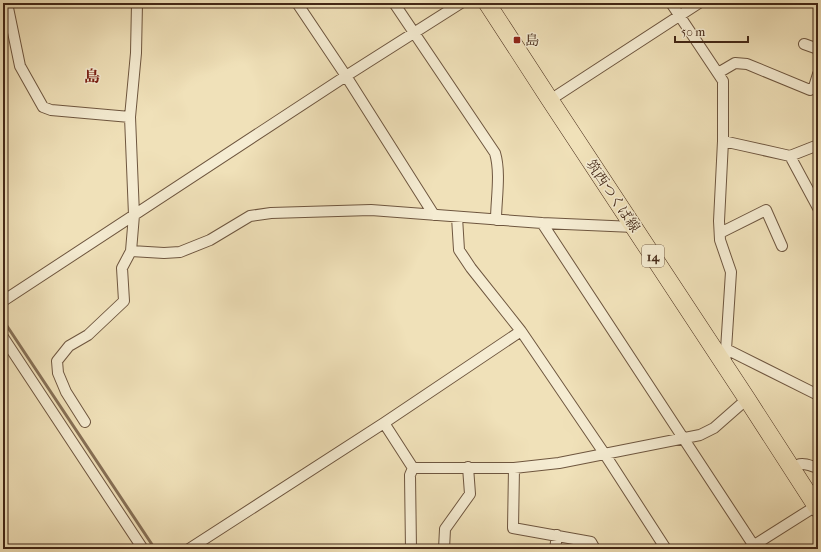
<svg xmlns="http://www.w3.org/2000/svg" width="821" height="552" viewBox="0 0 821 552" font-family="'IM FELL French Canon','Noto Serif JP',serif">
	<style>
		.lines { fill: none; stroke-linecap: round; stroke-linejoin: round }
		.stream { stroke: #877157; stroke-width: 3 }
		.minor-casing { stroke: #6e563f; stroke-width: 12 }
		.primary-casing { stroke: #432716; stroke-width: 18 }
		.minor { stroke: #f5ecd2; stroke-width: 10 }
		.primary { stroke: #f0e1b9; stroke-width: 17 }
		.poi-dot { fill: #8f2418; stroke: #f5ecd2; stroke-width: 1.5 }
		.labels { text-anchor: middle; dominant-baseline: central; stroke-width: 3; stroke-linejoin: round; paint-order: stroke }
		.shield { fill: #f5ecd2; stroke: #78624e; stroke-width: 1 }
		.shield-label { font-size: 13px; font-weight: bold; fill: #432716 }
		.poi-label { font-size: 14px; fill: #432716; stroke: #f5ecd2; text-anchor: start }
		.street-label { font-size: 14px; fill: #432716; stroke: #f5ecd2 }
		.quarter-label { font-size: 16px; font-weight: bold; fill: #7a1f14; stroke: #f5ecd2 }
	</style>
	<rect width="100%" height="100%" fill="#f0e1b9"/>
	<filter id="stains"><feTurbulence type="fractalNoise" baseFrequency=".005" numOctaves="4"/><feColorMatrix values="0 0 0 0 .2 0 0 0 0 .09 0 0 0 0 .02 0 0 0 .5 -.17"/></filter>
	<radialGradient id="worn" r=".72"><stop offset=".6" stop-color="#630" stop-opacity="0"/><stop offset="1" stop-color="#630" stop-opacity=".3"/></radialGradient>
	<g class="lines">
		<path class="stream" d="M 3,320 L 155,549"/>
		<defs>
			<path id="minor" d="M 7,3 L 20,66 L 43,107 L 51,110 L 130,117
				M 297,3 L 346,76 L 434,215
				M 394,3 L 495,153 C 501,173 496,200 496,220
				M 671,3 L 723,81 L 723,141 L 719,221 L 720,240 L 731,272 L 725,365
				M 804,44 L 818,49
				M 718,73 L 735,63 L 747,64 L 810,90 L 814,87 L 818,74
				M 550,100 L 699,3
				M 723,141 L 790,156 L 818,145
				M 790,156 L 818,208
				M 457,217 L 459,250 L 471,268 L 521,331 L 604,453 L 666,549
				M 542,223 L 756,549
				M 720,233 L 766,210 L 782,246
				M 131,251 L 164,253 L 180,252 L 210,240 L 250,216 L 271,213 L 371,210 L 542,223 L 634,227
				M 3,301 L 346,76 L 461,3
				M 3,337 L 143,549
				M 726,349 L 818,395
				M 85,422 L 66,392 L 58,373 L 57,361 L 69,346 L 88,335 L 124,301 L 122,268 L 131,251 L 134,215 L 130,117 L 136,53 L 137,3
				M 384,423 L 413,468
				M 413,468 L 514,468 L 559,463 L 700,435 L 714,428 L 747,399
				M 514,468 L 513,528 L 591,542 L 595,549
				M 791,468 C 802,461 807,465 818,468
				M 189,549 L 384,423 L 521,331
				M 411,549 L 410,475 L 413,468
				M 444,549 L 445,529 L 470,494 L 468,467
				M 555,549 L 557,535
				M 748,549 L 816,506"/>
			<path id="primary" d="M 487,3 L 550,100 L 747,399 L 818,509"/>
		</defs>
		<use href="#minor" class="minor-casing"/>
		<use href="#primary" class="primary-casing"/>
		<use href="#minor" class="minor"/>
		<use href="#primary" class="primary"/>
	</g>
	<rect class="poi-dot" x="513" y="36" width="8" height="8" rx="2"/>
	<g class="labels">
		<rect class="shield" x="642" y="245" width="22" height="22" rx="3"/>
		<g class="shield-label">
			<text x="653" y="256">14</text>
		</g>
		<g class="poi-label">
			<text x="525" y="40">島</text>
		</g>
		<g class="street-label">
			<text transform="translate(613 196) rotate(56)">筑西つくば線</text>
		</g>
		<g class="quarter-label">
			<text x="92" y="76">島</text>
		</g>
	</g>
	<rect width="821" height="552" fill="none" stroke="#f0e1b9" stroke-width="16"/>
	<rect x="4" y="4" width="813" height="544" fill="none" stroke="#432716" stroke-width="2"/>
	<rect x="8" y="8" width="805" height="536" fill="none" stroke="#432716"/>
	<path d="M675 36v6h73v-6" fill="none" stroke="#432716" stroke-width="2"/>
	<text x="681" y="36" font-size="12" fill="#432716" stroke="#f5ecd2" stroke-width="3" paint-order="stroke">50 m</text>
	<rect width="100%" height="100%" filter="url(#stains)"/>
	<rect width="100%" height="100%" fill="url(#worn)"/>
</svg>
